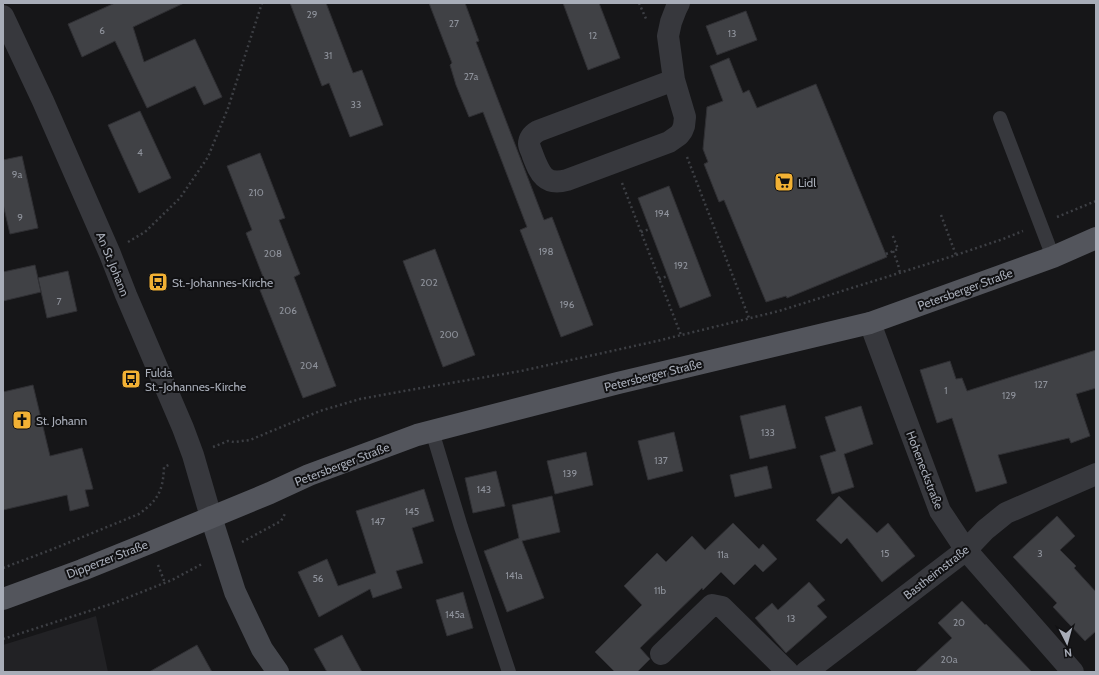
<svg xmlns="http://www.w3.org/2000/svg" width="1099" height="675" viewBox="0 0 1099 675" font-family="Cabin,sans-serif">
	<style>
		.built { fill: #222225 }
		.building { fill: #404145; stroke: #303034 }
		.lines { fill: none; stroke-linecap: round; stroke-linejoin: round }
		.path { stroke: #3d3f44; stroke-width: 2.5; stroke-dasharray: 2 3; stroke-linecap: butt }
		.lane { stroke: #37383d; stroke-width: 14 }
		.street { stroke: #37383d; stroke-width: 22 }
		.secondary { stroke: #45474d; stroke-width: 22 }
		.primary { stroke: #53555c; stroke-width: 22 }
		.labels { text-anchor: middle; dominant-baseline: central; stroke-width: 4; stroke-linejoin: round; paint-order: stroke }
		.number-label { font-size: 10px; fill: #8e929b }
		.poi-label { font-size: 12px; fill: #a8adb8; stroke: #111113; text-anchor: start }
		.street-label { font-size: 12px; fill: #a8adb8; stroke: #111113 }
	</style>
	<rect width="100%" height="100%" fill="#161618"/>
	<path class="built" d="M 96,616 L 108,672 L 3,672 L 3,645 Z"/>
	<path class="building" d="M 115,3 L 184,3 L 133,27 L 144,62 L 195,39 L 222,97 L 204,105 L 195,86 L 147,108 L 115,41 L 82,57 L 68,24 Z
		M 290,3 L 326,3 L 353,73 L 362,70 L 383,125 L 350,137 L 329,83 L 322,86 Z
		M 429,3 L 465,3 L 479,41 L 476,42 L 495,92 L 544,220 L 552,217 L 593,325 L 561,337 L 520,230 L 527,227 L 483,112 L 469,117 L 456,85 L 450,65 L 452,63 Z
		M 563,3 L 599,3 L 620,58 L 588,70 Z
		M 746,11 L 757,40 L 717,55 L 706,26 Z
		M 729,58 L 743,93 L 749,90 L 757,108 L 816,84 L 887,257 L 787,298 L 786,296 L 766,302 L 724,200 L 719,202 L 704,164 L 708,162 L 703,149 L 707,107 L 723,101 L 710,66 Z
		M 140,111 L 171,178 L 139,193 L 108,125 Z
		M 260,153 L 285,218 L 279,220 L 300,274 L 294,277 L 336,386 L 303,398 L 260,290 L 267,287 L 246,233 L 252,230 L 227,166 Z
		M 22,156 L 38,228 L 10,234 L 3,204 L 3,160 Z
		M 669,186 L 711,296 L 680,308 L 638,198 Z
		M 435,249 L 475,355 L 443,367 L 403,261 Z
		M 35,265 L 41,292 L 3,301 L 3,272 Z
		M 68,271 L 77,311 L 47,318 L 38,278 Z
		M 1096,350 L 1096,388 L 1076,394 L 1090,436 L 1071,443 L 1069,438 L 998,455 L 1007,483 L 976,492 L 952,418 L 937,423 L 920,370 L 950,361 L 956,379 L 962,378 L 967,391 Z
		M 33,385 L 50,456 L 82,448 L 93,489 L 85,490 L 89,506 L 70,511 L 67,495 L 3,510 L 3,392 Z
		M 785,405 L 796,448 L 750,459 L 740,416 Z
		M 861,406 L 873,444 L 844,454 L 854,487 L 832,494 L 820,456 L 836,451 L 825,417 Z
		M 674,432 L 683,471 L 648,480 L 638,441 Z
		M 586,452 L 593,485 L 555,494 L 547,461 Z
		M 767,466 L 772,488 L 735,497 L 730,475 Z
		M 496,471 L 505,506 L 473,513 L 465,478 Z
		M 424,489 L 434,521 L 412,528 L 423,563 L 396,571 L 402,588 L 373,598 L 370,589 L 319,617 L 298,572 L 327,559 L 338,586 L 376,573 L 356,511 Z
		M 552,496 L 560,532 L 522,541 L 544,598 L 507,612 L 484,551 L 519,538 L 512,505 Z
		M 839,496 L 877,533 L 888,523 L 915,556 L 882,582 L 847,538 L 841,544 L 816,520 Z
		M 1057,516 L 1075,536 L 1060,550 L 1076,566 L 1074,568 L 1096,592 L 1096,631 L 1085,641 L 1053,607 L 1057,603 L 1013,557 Z
		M 733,523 L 759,549 L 763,544 L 777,559 L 763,572 L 755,564 L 734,585 L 721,572 L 703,590 L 702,588 L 640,648 L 650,659 L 637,672 L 615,672 L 595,652 L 642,605 L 624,586 L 657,553 L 666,562 L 692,536 L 705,550 Z
		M 809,582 L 825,600 L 817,606 L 827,617 L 786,653 L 755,618 L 772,603 L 778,610 Z
		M 463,592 L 473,628 L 447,636 L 436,600 Z
		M 962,601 L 985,625 L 986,624 L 1032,672 L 915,672 L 952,638 L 938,623 Z
		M 342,635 L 350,650 L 362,672 L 327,672 L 314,649 Z
		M 197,645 L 212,672 L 149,672 Z"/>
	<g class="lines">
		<path class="path" d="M 639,3 L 647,21
			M 687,157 L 749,318
			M 622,183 L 681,335
			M 941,215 L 956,255
			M 1057,217 L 1096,201
			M 641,232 L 650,229
			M 128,242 L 145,232 L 180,198 L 208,157 L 228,108 L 262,3
			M 893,251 L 898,264 L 900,273
			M 886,254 L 898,249 L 892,234
			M 659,279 L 668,276
			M 213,447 L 228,441 L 234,442 L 250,440 L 320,411 L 360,399 L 404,391 L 521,371 L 657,341 L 779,311 L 956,255 L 1003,239 L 1023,231
			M 242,542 L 281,521 L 286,512
			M 158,565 L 165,583
			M 3,568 L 53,549 L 139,514 C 158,500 163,491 164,467 L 171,464
			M 3,639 L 114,603 L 172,580 L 202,564"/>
		<path class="lane" d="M 1000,118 L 1053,257
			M 432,431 L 461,527 L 509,672"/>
		<path class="street" d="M 3,16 L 43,101 L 110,254 L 126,295 L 183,428 L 193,455 L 211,517
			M 674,80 L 538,131 C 533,134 529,138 529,144 C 529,147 532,152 533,156 C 540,174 545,186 567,180 L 669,142 L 679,135 L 682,131 L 684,126 L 685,117 L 674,80 L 668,36 L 671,22 L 676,9 L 679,3
			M 870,323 L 940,511 L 966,550 L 1073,672
			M 661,654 L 712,605 L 722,607 L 788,672
			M 806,672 L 966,550 L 985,530 L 1006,513 L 1096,474"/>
		<path class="secondary" d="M 211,517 L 235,592 L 262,649 L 278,672"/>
		<path class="primary" d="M 3,599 L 82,570 L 149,543 L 270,493 L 309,475 L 417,435 L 618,383 L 870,323 L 1053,257 L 1096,238"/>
	</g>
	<defs>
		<symbol id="supermarket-square" viewBox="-11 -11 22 22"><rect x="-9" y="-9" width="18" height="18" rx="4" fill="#f2b134" stroke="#111113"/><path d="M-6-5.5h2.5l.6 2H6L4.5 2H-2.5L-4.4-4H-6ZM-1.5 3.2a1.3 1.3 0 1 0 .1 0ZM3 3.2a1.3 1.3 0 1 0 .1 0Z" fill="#111"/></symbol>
		<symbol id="bus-square" viewBox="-11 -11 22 22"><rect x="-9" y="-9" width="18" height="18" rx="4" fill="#f2b134" stroke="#111113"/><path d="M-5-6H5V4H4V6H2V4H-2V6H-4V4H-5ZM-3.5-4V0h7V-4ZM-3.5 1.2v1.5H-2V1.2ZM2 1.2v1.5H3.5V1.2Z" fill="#111"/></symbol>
		<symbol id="church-square" viewBox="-11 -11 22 22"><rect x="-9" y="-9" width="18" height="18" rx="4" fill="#f2b134" stroke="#111113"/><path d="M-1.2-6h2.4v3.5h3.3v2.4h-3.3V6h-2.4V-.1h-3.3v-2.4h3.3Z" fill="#111"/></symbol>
	</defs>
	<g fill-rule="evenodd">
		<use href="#supermarket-square" x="773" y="171" width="22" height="22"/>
		<use href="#bus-square" x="147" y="271" width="22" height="22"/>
		<use href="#bus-square" x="120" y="368" width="22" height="22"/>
		<use href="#church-square" x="11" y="409" width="22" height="22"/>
	</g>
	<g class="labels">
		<g class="number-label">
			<text x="312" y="14">29</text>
			<text x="454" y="23">27</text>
			<text x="102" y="30">6</text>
			<text x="732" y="33">13</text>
			<text x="593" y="35">12</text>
			<text x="328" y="55">31</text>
			<text x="471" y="76">27a</text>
			<text x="356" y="104">33</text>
			<text x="140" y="152">4</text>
			<text x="17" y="174">9a</text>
			<text x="256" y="192">210</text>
			<text x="662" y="213">194</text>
			<text x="20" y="217">9</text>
			<text x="546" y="251">198</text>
			<text x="273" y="253">208</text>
			<text x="681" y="265">192</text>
			<text x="429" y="282">202</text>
			<text x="59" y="301">7</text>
			<text x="567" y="304">196</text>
			<text x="288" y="310">206</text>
			<text x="449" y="334">200</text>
			<text x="309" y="365">204</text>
			<text x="1041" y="384">127</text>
			<text x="946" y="390">1</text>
			<text x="1009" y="395">129</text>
			<text x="768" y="432">133</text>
			<text x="661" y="460">137</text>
			<text x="570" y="473">139</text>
			<text x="484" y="489">143</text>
			<text x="412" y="511">145</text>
			<text x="378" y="521">147</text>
			<text x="885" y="553">15</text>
			<text x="1040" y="553">3</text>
			<text x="723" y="554">11a</text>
			<text x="514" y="575">141a</text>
			<text x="318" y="578">56</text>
			<text x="660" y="590">11b</text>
			<text x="455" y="614">145a</text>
			<text x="791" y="618">13</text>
			<text x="959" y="622">20</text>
			<text x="949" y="659">20a</text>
		</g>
		<g class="poi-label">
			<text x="798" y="182">Lidl</text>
			<text x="172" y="282">St.-Johannes-Kirche</text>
			<text x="145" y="372">Fulda<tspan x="145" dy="14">St.-Johannes-Kirche</tspan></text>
			<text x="36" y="420">St. Johann</text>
		</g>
		<g class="street-label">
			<text transform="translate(113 264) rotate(68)">An St. Johann</text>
			<text transform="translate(965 289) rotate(-20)">Petersberger Straße</text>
			<text transform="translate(653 375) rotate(-14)">Petersberger Straße</text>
			<text transform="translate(342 464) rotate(-21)">Petersberger Straße</text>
			<text transform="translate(925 470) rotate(69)">Hoheneckstraße</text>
			<text transform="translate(107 559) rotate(-21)">Dipperzer Straße</text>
			<text transform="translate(936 572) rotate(-38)">Bastheimstraße</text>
		</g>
	</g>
	<rect width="1099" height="675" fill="none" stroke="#a8adb8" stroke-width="8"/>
	<g transform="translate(1067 643) rotate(174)" stroke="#111113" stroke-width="3" paint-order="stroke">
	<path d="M0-3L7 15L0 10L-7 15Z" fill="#a8adb8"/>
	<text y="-6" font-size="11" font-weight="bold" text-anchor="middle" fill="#a8adb8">N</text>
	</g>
</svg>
